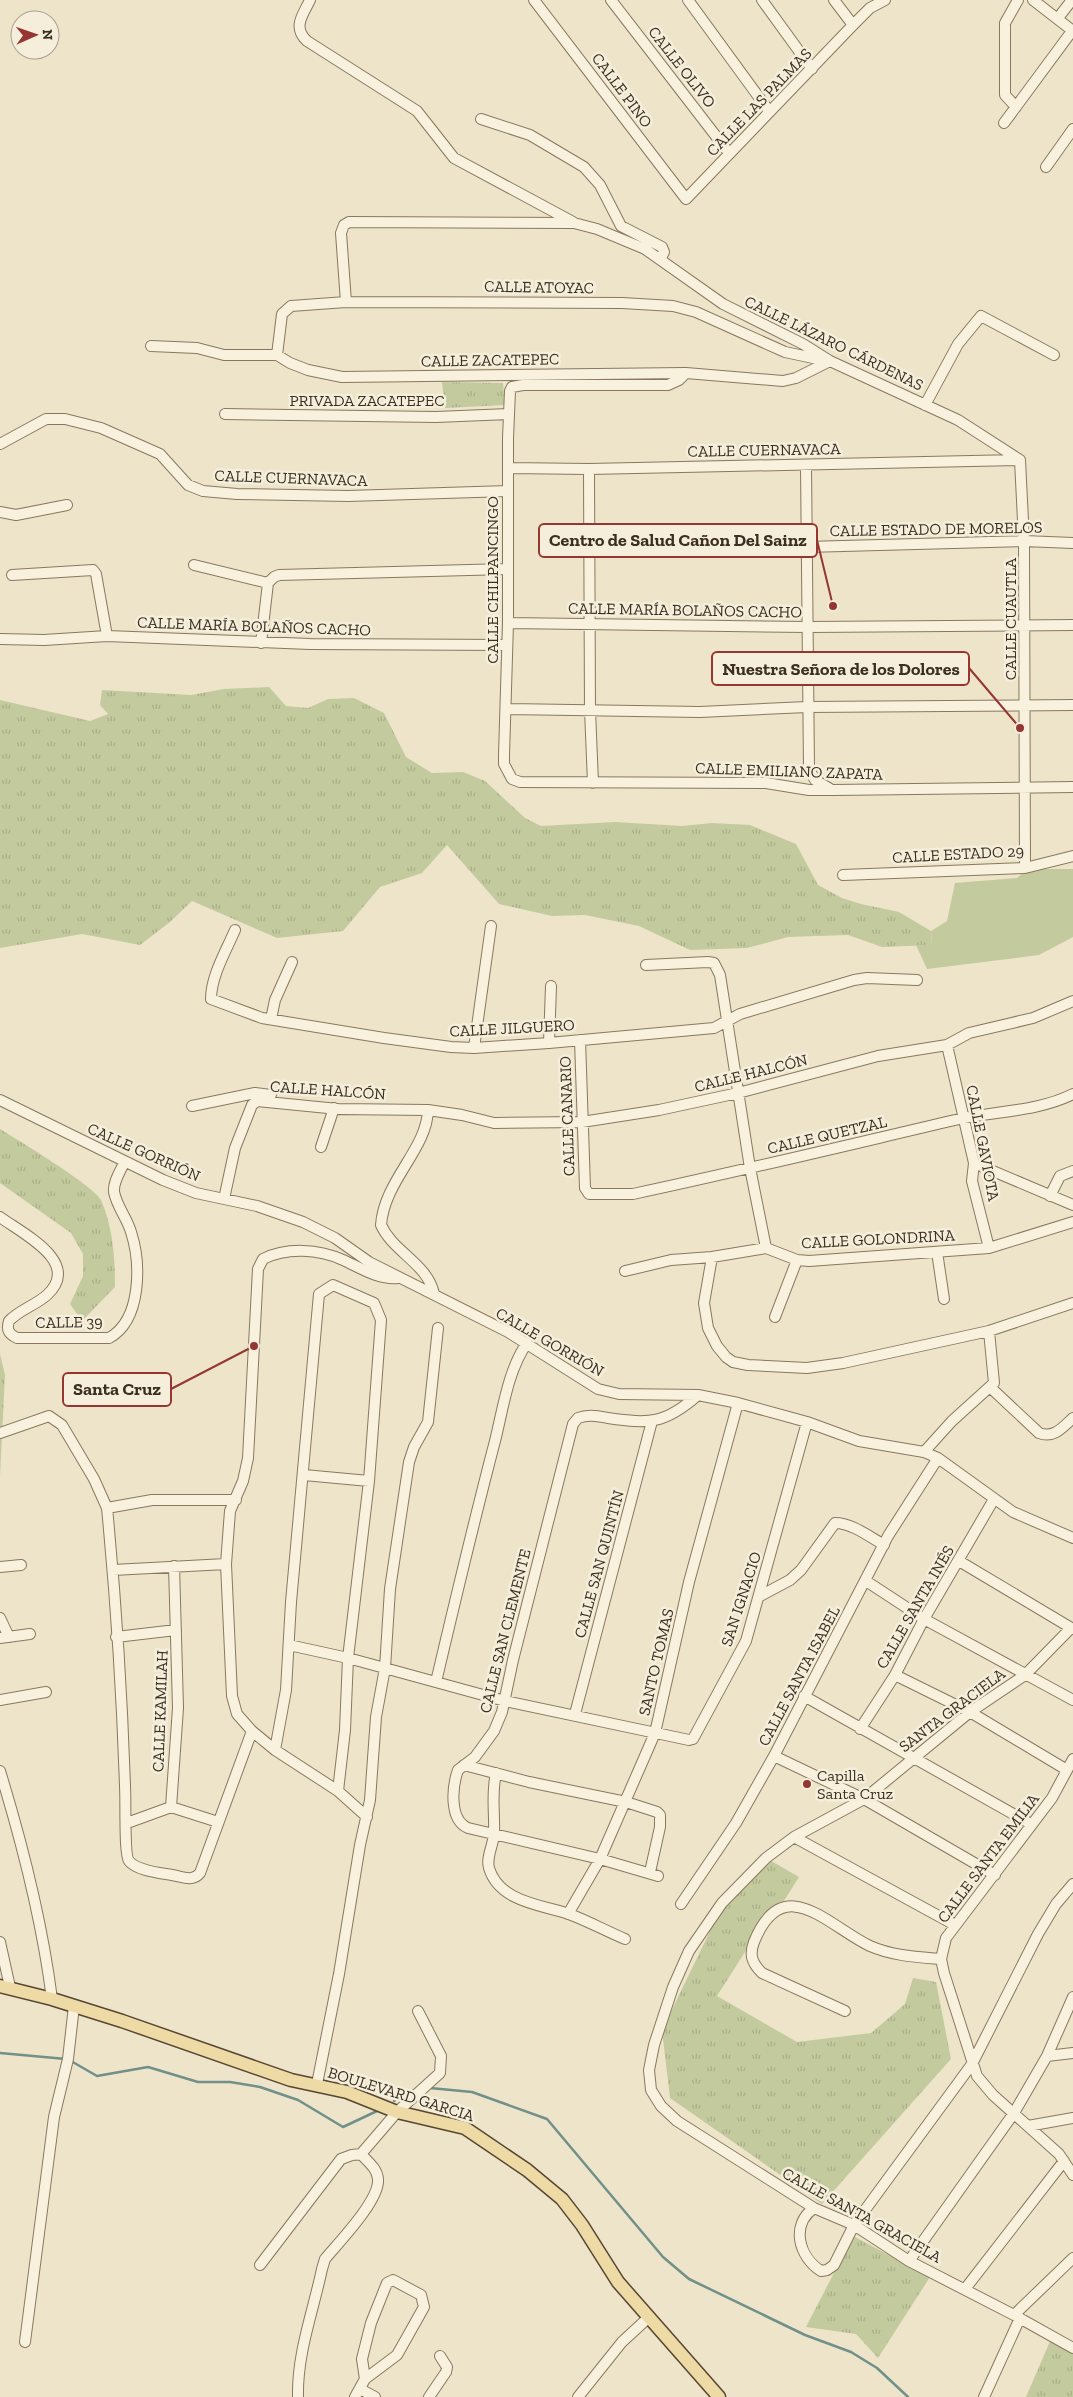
<svg xmlns="http://www.w3.org/2000/svg" width="1073" height="2397" viewBox="0 0 1073 2397" font-family="'Zilla Slab',serif">
	<style>
		.grass { fill: url(#grass-tufts) }
		.park { fill: #c3cb9e }
		.lines { fill: none; stroke-linecap: round; stroke-linejoin: round }
		.stream { stroke: #71908a; stroke-width: 2.5 }
		.minor-casing { stroke: #89785f; stroke-width: 12 }
		.major-casing { stroke: #574633; stroke-width: 15 }
		.minor { stroke: #f8f1de; stroke-width: 10 }
		.major { stroke: #eddaa5; stroke-width: 12 }
		.poi-dot { fill: #953632; stroke: #f5eeda; stroke-width: 2 }
		.labels { text-anchor: middle; dominant-baseline: central; stroke-width: 5; stroke-linejoin: round; paint-order: stroke }
		.street-label { font-size: 16px; fill: #3a2f22; stroke: #f5eeda }
		.poi-label { font-size: 16px; fill: #3a2f22; stroke: #f5eeda; text-anchor: start }
		.leader { fill: none; stroke: #953632; stroke-width: 2 }
		.callout-dot { fill: #953632; stroke: #f5eeda; stroke-width: 2 }
		.callout { fill: #f5eeda; stroke: #953632; stroke-width: 2 }
		.callout-label { font-size: 18px; text-anchor: middle; font-weight: bold; fill: #3a2f22 }
	</style>
	<defs>
		<pattern id="grass-tufts" width="24" height="20" patternUnits="userSpaceOnUse" patternTransform="scale(1.25)"><rect width="24" height="20" fill="#c3cb9e"/><path d="M3 7l-1-3M5 7V3M7 7l1-3M15 17l-1-3M17 17v-4M19 17l1-3" fill="none" stroke="#a8af88"/></pattern>
	</defs>
	<rect width="100%" height="100%" fill="#ede4ca"/>
	<path class="grass" d="M 442,382 L 503,383 L 505,405 L 445,408 Z
		M 269,687 L 286,706 L 308,708 L 328,699 L 354,698 L 384,713 L 406,757 L 432,773 L 463,772 L 485,781 L 525,818 L 541,826 L 615,822 L 682,826 L 712,823 L 750,825 L 796,844 L 818,885 L 842,898 L 861,904 L 899,912 L 931,931 L 932,945 L 882,947 L 848,935 L 788,937 L 747,948 L 690,950 L 639,926 L 585,915 L 552,916 L 499,904 L 447,845 L 422,873 L 380,887 L 343,931 L 277,938 L 192,901 L 170,922 L 140,945 L 82,934 L 0,948 L 0,700 L 90,721 L 108,714 L 100,705 L 102,690 L 191,695 L 224,689 Z
		M 0,1129 C 18,1140 94,1186 101,1200 C 113,1227 115,1259 115,1287 L 82,1321 L 70,1304 L 83,1276 L 83,1254 L 71,1233 L 0,1183 Z
		M 0,1354 L 5,1375 L 0,1476 Z
		M 768,1859 L 799,1877 L 782,1904 L 771,1911 L 717,1996 L 797,2042 L 871,2033 L 905,2004 L 913,1978 L 936,1982 L 951,2059 L 822,2204 L 670,2098 L 662,2030 L 716,1919 Z
		M 853,2236 L 930,2277 L 878,2358 L 856,2334 L 806,2327 Z
		M 1051,2339 L 1073,2348 L 1073,2397 L 1026,2397 Z"/>
	<path class="park" d="M 1027,869 L 1073,869 L 1073,937 L 1039,955 L 927,969 L 916,945 L 932,945 L 931,931 L 947,921 L 955,883 L 1017,878 Z"/>
	<g class="lines">
		<path class="stream" d="M 0,2053 L 66,2059
			M 71,2061 L 97,2076 L 148,2067 L 198,2082 L 230,2082 L 260,2087 L 298,2100 L 343,2127 L 377,2111
			M 430,2088 L 472,2092 L 547,2119 L 663,2257 L 689,2279 L 805,2335 L 851,2352 L 877,2368 L 908,2397
			M 394,2101 L 414,2090"/>
		<defs>
			<path id="minor" d="M 310,0 C 303,15 292,27 307,41 L 417,111 L 454,158 L 573,222
				M 534,0 L 686,199 L 853,25 L 870,8 L 885,0
				M 611,0 L 729,153
				M 688,0 L 769,111
				M 762,0 L 812,69
				M 834,0 L 853,25
				M 1033,0 L 1073,31
				M 1058,18 L 1072,0
				M 1016,107 L 1005,95 L 1005,23 L 1018,0
				M 481,119 L 530,135 L 584,167 L 600,185 L 621,226 L 662,247 L 664,252 L 661,258
				M 1004,123 L 1072,31
				M 1046,167 L 1073,129
				M 346,302 L 341,233 L 344,225 L 349,222 L 574,223 L 597,229 L 645,249 L 723,304 L 803,344 L 830,361 L 958,420 L 1020,460
				M 151,346 L 197,348 L 224,355 L 277,355 L 290,363 L 308,370 L 342,377 L 686,373 L 783,381 L 796,378 L 830,361
				M 277,355 L 282,314 L 291,306 L 346,302 L 622,303 L 673,306 L 696,312 L 785,352 L 827,361
				M 686,373 L 679,380 L 668,385 L 523,385 L 512,387 L 510,391 L 508,438 L 508,623 L 504,755 L 504,764 L 512,779 L 520,782 L 766,783 L 809,790 L 833,790 L 1073,787
				M 925,405 L 958,344 L 981,316 L 1054,355
				M 225,414 L 436,417 L 509,414
				M 0,444 L 46,419 L 65,419 L 101,428 L 160,454 L 188,485 L 203,491 L 237,494 L 348,496 L 508,491
				M 1020,460 L 1024,541 L 1025,868
				M 806,465 L 809,769 L 815,780 L 832,790
				M 508,468 L 589,469 L 1020,460
				M 589,469 L 590,710 L 593,783
				M 0,512 L 16,515 L 67,505
				M 590,543 L 806,547 L 1024,541 L 1073,543
				M 194,565 L 268,583
				M 12,575 L 93,570 L 96,574 L 107,636
				M 268,583 L 274,577 L 279,575 L 507,569
				M 508,623 L 808,627 L 1073,625
				M 0,639 L 44,640 L 107,636 L 310,644 L 507,645
				M 261,643 L 268,583
				M 506,709 L 700,712 L 807,707 L 1073,705
				M 843,875 L 1025,868 L 1073,856
				M 235,930 C 226,951 211,976 211,999 L 262,1018 L 384,1038 L 451,1047 L 474,1048 L 549,1043 L 714,1028 L 740,1014 L 854,980 L 867,978 L 917,980
				M 646,965 L 708,962 L 714,963 L 720,975 L 750,1168 L 766,1248
				M 271,1019 L 275,1000 L 292,962
				M 580,1040 L 585,1188 L 589,1194 L 633,1194 C 741,1171 848,1145 955,1120 C 994,1111 1037,1112 1073,1094
				M 549,1043 L 551,986
				M 947,1045 L 974,1163 L 972,1181 L 989,1248
				M 474,1048 L 491,926
				M 0,1100 L 163,1180 L 196,1193 L 257,1206 L 303,1222 L 335,1238 L 369,1262 L 508,1332 L 598,1389 L 619,1394 L 698,1395 L 738,1403 L 807,1422 L 859,1441 L 924,1452 L 938,1458 L 1013,1512 L 1073,1538
				M 192,1106 L 255,1093 L 271,1095
				M 428,1110 C 427,1149 384,1181 381,1225 C 393,1252 428,1264 434,1294
				M 321,1147 L 334,1108
				M 974,1163 L 1073,1205
				M 1050,1196 L 1060,1176 L 1073,1171
				M 224,1199 L 235,1148 L 252,1105 L 257,1101 L 338,1109 L 428,1110 L 462,1115 L 494,1123 L 582,1122 L 659,1110 L 738,1093 L 878,1056 L 947,1045 L 969,1033 L 1033,1018 L 1073,1001
				M 0,1217 C 23,1234 82,1262 47,1295 C 36,1305 19,1310 9,1321 C 6,1330 9,1334 17,1338 L 109,1338 C 142,1320 141,1263 131,1232 C 127,1218 117,1207 114,1192 C 113,1182 120,1172 124,1163
				M 937,1252 L 944,1299
				M 712,1257 L 704,1303 L 708,1328 L 717,1346 L 726,1357 L 733,1362 L 748,1365 L 807,1368 L 843,1363 L 989,1331 L 1073,1303
				M 625,1271 L 671,1260 L 712,1257 L 766,1248 L 797,1260 L 809,1261 L 989,1248 L 1073,1222
				M 775,1317 L 797,1260
				M 991,1388 L 1039,1433 C 1054,1439 1063,1427 1073,1418
				M 0,1433 L 49,1416 L 62,1425 L 94,1479 L 107,1508 C 116,1601 122,1694 125,1786 C 126,1799 124,1855 129,1861 C 137,1871 161,1873 172,1875 C 183,1877 193,1882 200,1873 L 252,1731
				M 924,1452 L 952,1421 L 994,1383 L 989,1331
				M 304,1475 L 369,1481
				M 107,1508 L 152,1500 L 236,1500
				M 959,1561 L 1073,1629
				M 0,1567 L 21,1565
				M 113,1570 L 226,1564
				M 866,1581 L 924,1619 L 1073,1700
				M 760,1596 L 790,1580 L 801,1570 L 835,1523 C 852,1523 870,1537 884,1545
				M 0,1618 L 9,1637
				M 1071,1628 L 1025,1675 L 970,1712 L 864,1799 L 794,1837 L 766,1858 L 722,1903 L 689,1951 L 673,1987 L 654,2045 L 649,2070 L 651,2090 L 661,2106 L 677,2121 L 814,2208 L 854,2225 L 909,2261 L 1014,2315 L 1073,2348
				M 116,1637 L 176,1630
				M 0,1638 L 30,1634
				M 289,1645 L 348,1658 L 505,1701 L 689,1740 L 693,1739 L 746,1641 L 807,1422
				M 895,1675 L 970,1712 L 1067,1770
				M 436,1682 C 455,1601 474,1521 495,1441 C 503,1409 508,1370 527,1343
				M 804,1696 L 1031,1824
				M 0,1700 L 46,1692
				M 575,1714 L 652,1421
				M 860,1729 L 895,1675 L 924,1619 L 994,1499
				M 275,1750 L 286,1690 L 291,1602 L 319,1294 L 333,1285 L 374,1303 L 381,1320 L 369,1481 L 348,1658 L 345,1730 L 338,1791
				M 774,1756 L 864,1799 L 995,1875
				M 1073,1759 L 1052,1798 L 946,1938 L 941,1959 L 944,1973 L 977,2076 L 993,2095 L 1059,2154 L 1073,2175
				M 464,1765 L 529,1782 L 626,1802 L 657,1812 L 660,1815 L 660,1827 L 650,1872
				M 0,1771 C 23,1846 42,1921 52,1999
				M 496,1773 C 491,1795 495,1813 494,1834 C 493,1846 486,1857 489,1868 C 499,1902 542,1905 569,1914 C 588,1921 606,1931 625,1939
				M 171,1807 L 178,1708 L 174,1566
				M 171,1807 L 218,1822
				M 367,1817 L 338,1791 L 275,1750 L 252,1731 L 237,1714 L 232,1696 L 226,1564 L 230,1511 L 243,1481 L 248,1458 L 258,1269 L 263,1259 C 287,1247 319,1249 343,1260 C 361,1268 378,1280 398,1278
				M 127,1823 L 171,1807
				M 794,1837 L 955,1925
				M 658,1876 L 600,1859 L 468,1828 C 449,1820 452,1787 458,1770 L 475,1757 L 494,1731 L 502,1712 L 513,1660 L 573,1424 L 578,1418 C 588,1414 597,1416 608,1418 C 650,1424 665,1424 698,1395
				M 681,1904 L 736,1823 L 774,1756 L 888,1536 L 938,1458
				M 568,1914 L 600,1859 L 655,1733 L 689,1582 L 738,1403
				M 0,1942 L 10,1987
				M 845,2011 L 762,1973 C 752,1963 749,1955 754,1942 C 783,1870 828,1926 870,1946 C 893,1956 917,1957 941,1959
				M 1047,2056 L 1073,2053
				M 317,2084 L 339,1974 L 360,1845 L 370,1800 L 376,1717 L 385,1668 L 390,1589 L 409,1462 L 414,1447 L 428,1422 L 438,1328
				M 1028,2126 L 1073,2118
				M 361,2154 L 397,2112 L 440,2073 L 441,2056 L 418,2011
				M 814,2208 C 790,2225 799,2257 821,2271 L 827,2270 L 834,2265 L 854,2225 L 972,2064 L 1038,1934 L 1056,1904 L 1073,1884
				M 909,2261 L 1014,2113 L 1047,2056 L 1073,1997
				M 260,2265 L 341,2159 L 352,2155 L 361,2154 C 368,2162 377,2168 378,2179 C 380,2200 339,2242 325,2259 L 322,2269 C 313,2312 297,2353 298,2397
				M 965,2289 L 1064,2161
				M 1014,2315 L 1073,2258
				M 25,2342 L 54,2117 L 68,2059 L 74,2006
				M 360,2389 L 375,2397
				M 355,2397 L 365,2379 L 397,2355 L 424,2307 L 421,2295 L 393,2280 L 387,2283 L 371,2323 L 362,2359 L 365,2379
				M 429,2397 L 446,2372 L 447,2367 L 440,2356
				M 578,2397 L 622,2342 L 648,2318
				M 984,2397 L 1020,2318"/>
			<path id="major" d="M 0,1986 L 52,1999 L 122,2021 L 291,2080 L 347,2092 L 397,2112 L 465,2128 L 527,2170 L 562,2199 L 582,2225 L 618,2282 L 719,2397"/>
		</defs>
		<use href="#minor" class="minor-casing"/>
		<use href="#major" class="major-casing"/>
		<use href="#minor" class="minor"/>
		<use href="#major" class="major"/>
	</g>
	<circle class="poi-dot" cx="807" cy="1784" r="5"/>
	<g class="labels">
		<g class="street-label">
			<text transform="translate(682 67) rotate(52)">CALLE OLIVO</text>
			<text transform="translate(622 90) rotate(53)">CALLE PINO</text>
			<text transform="translate(759 102) rotate(-46)">CALLE LAS PALMAS</text>
			<text transform="translate(539 287) rotate(1)">CALLE ATOYAC</text>
			<text transform="translate(834 343) rotate(26)">CALLE LÁZARO CÁRDENAS</text>
			<text transform="translate(490 360) rotate(-1)">CALLE ZACATEPEC</text>
			<text x="367" y="400">PRIVADA ZACATEPEC</text>
			<text transform="translate(764 450) rotate(-1)">CALLE CUERNAVACA</text>
			<text transform="translate(291 478) rotate(2)">CALLE CUERNAVACA</text>
			<text transform="translate(936 529) rotate(-1)">CALLE ESTADO DE MORELOS</text>
			<text transform="translate(492 580) rotate(-90)">CALLE CHILPANCINGO</text>
			<text transform="translate(685 610) rotate(1)">CALLE MARÍA BOLAÑOS CACHO</text>
			<text transform="translate(1010 619) rotate(-90)">CALLE CUAUTLA</text>
			<text transform="translate(254 626) rotate(2)">CALLE MARÍA BOLAÑOS CACHO</text>
			<text transform="translate(789 771) rotate(2)">CALLE EMILIANO ZAPATA</text>
			<text transform="translate(958 854) rotate(-3)">CALLE ESTADO 29</text>
			<text transform="translate(512 1028) rotate(-3)">CALLE JILGUERO</text>
			<text transform="translate(751 1073) rotate(-14)">CALLE HALCÓN</text>
			<text transform="translate(328 1090) rotate(4)">CALLE HALCÓN</text>
			<text transform="translate(567 1116) rotate(-92)">CALLE CANARIO</text>
			<text transform="translate(827 1135) rotate(-13)">CALLE QUETZAL</text>
			<text transform="translate(983 1143) rotate(79)">CALLE GAVIOTA</text>
			<text transform="translate(144 1152) rotate(24)">CALLE GORRIÓN</text>
			<text transform="translate(878 1239) rotate(-3)">CALLE GOLONDRINA</text>
			<text transform="translate(69 1322) rotate(-1)">CALLE 39</text>
			<text transform="translate(550 1342) rotate(30)">CALLE GORRIÓN</text>
			<text transform="translate(599 1564) rotate(-75)">CALLE SAN QUINTÍN</text>
			<text transform="translate(741 1599) rotate(-72)">SAN IGNACIO</text>
			<text transform="translate(915 1607) rotate(-60)">CALLE SANTA INÉS</text>
			<text transform="translate(505 1631) rotate(-76)">CALLE SAN CLEMENTE</text>
			<text transform="translate(656 1662) rotate(-77)">SANTO TOMAS</text>
			<text transform="translate(799 1676) rotate(-62)">CALLE SANTA ISABEL</text>
			<text transform="translate(952 1710) rotate(-37)">SANTA GRACIELA</text>
			<text transform="translate(160 1711) rotate(-88)">CALLE KAMILAH</text>
			<text transform="translate(988 1858) rotate(-53)">CALLE SANTA EMILIA</text>
			<text transform="translate(401 2094) rotate(17)">BOULEVARD GARCIA</text>
			<text transform="translate(862 2215) rotate(29)">CALLE SANTA GRACIELA</text>
		</g>
		<g class="poi-label">
			<text x="817" y="1775">Capilla<tspan x="817" dy="18">Santa Cruz</tspan></text>
		</g>
	</g>
	<path class="leader" d="M833 606L817 540M1020 728L969 668M254 1346L171 1389"/>
	<g class="callout-dot">
		<circle cx="833" cy="606" r="5"/>
		<circle cx="1020" cy="728" r="5"/>
		<circle cx="254" cy="1346" r="5"/>
	</g>
	<g class="callout">
		<rect x="539" y="524" width="278" height="33" rx="5"/>
		<rect x="712" y="652" width="257" height="33" rx="5"/>
		<rect x="63" y="1373" width="108" height="33" rx="5"/>
	</g>
	<g class="callout-label">
		<text x="678" y="546">Centro de Salud Cañon Del Sainz</text>
		<text x="841" y="675">Nuestra Señora de los Dolores</text>
		<text x="117" y="1395">Santa Cruz</text>
	</g>
	<g transform="translate(35 35) rotate(88)"><circle r="24" fill="#f5eeda" stroke="#aaa290"/>
	<path d="M0-4L9 19L0 12L-9 19Z" fill="#953632"/>
	<text y="-8" font-size="14" font-weight="bold" text-anchor="middle" fill="#3a2f22">N</text>
	</g>
</svg>
